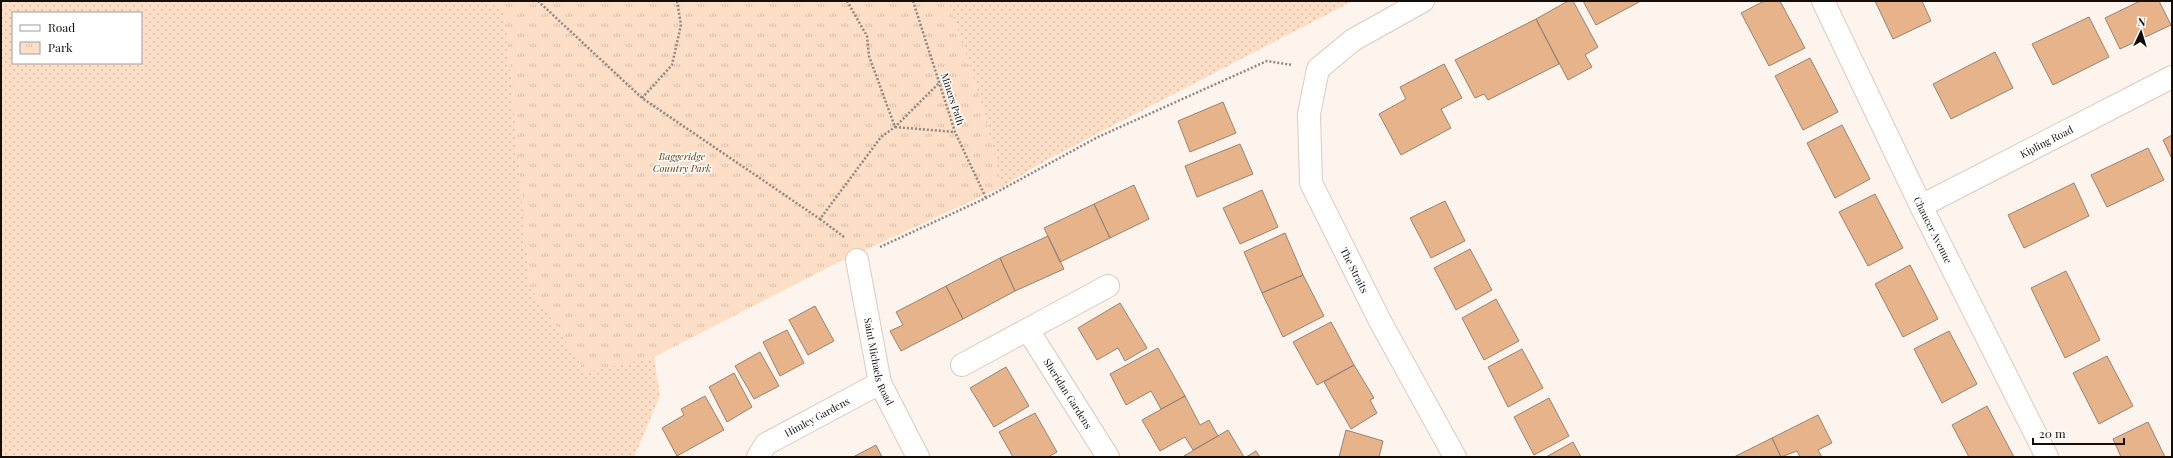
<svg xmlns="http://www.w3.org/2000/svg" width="2173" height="458" viewBox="0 0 2173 458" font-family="'Playfair Display',serif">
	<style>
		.grass { fill: url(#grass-dots); fill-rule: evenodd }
		.park { fill: url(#park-tufts) }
		.building { fill: #e6b38b; stroke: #978374 }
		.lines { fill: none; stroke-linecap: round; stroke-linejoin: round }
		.minor-casing { stroke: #dfc9b9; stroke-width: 24 }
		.path { stroke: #8f8781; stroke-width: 2.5; stroke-dasharray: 2 2; stroke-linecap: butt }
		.minor { stroke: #fff; stroke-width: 22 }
		.labels { text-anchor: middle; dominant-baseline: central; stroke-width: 3; stroke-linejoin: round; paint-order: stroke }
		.street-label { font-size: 10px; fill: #140d08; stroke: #fff }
		.park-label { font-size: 10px; font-style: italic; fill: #653604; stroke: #fff }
	</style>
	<defs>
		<pattern id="grass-dots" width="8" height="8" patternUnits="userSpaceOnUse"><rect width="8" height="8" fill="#fddec6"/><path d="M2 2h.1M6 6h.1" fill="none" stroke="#d8bda9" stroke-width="1.8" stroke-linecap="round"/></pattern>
		<pattern id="park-tufts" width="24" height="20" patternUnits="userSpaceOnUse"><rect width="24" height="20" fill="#fddec6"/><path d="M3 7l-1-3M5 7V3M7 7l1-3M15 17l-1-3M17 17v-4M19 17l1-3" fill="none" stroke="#d8bda9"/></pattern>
	</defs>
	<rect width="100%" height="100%" fill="#fdf4ed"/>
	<path class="grass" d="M 1,1 L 488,1 L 505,13 L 530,287 L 586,371 L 654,357 L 660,396 L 634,457 L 1,457 ZM 13,13 L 141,13 L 141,63 L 13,63 Z
		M 948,1 L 1353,1 L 1045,161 L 1002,187 L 980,98 Z"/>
	<path class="park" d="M 488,1 L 948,1 L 980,98 L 1002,187 L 835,264 L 654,357 L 586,372 L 530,287 L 505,13 Z"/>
	<path class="building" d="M 1568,1 L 1573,1 L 1598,47 L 1585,55 L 1592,67 L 1568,80 L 1536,19 Z
		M 1583,1 L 1641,1 L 1596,25 Z
		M 1764,1 L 1780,1 L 1805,48 L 1769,66 L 1741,13 Z
		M 1875,1 L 1922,1 L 1931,21 L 1893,39 Z
		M 2140,1 L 2159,1 L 2171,25 L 2120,49 L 2105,18 Z
		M 2089,17 L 2109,57 L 2053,85 L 2032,44 Z
		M 1536,19 L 1559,64 L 1488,100 L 1484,94 L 1475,98 L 1455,60 Z
		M 1995,52 L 2013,88 L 1951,119 L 1933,84 Z
		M 1810,58 L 1838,112 L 1803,130 L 1775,76 Z
		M 1444,64 L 1462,98 L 1441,109 L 1451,128 L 1401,155 L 1379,114 L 1406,99 L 1400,87 Z
		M 1223,102 L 1236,133 L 1190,152 L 1178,121 Z
		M 1842,125 L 1870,179 L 1835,198 L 1807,143 Z
		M 2172,135 L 2172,159 L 2163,140 Z
		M 1240,144 L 1253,174 L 1197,197 L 1185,166 Z
		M 2148,148 L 2164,180 L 2107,207 L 2091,175 Z
		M 2074,183 L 2089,216 L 2024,248 L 2008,215 Z
		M 1134,185 L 1149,219 L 1110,238 L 1094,204 Z
		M 1262,190 L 1278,227 L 1240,244 L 1223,208 Z
		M 1875,194 L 1903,248 L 1868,266 L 1839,212 Z
		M 1445,201 L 1465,241 L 1431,258 L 1410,218 Z
		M 1094,204 L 1110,238 L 1060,262 L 1044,228 Z
		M 1285,233 L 1303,275 L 1262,293 L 1244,252 Z
		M 1048,236 L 1064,269 L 1015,291 L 1000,258 Z
		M 1470,249 L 1492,290 L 1456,310 L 1434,268 Z
		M 1000,258 L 1015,291 L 963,319 L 946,286 Z
		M 1910,265 L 1938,319 L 1903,337 L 1875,284 Z
		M 2066,271 L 2100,340 L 2065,358 L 2031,288 Z
		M 1303,275 L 1324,316 L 1283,337 L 1262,293 Z
		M 946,286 L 963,319 L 901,351 L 890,331 L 903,325 L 896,312 Z
		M 1496,299 L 1519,341 L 1484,360 L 1462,318 Z
		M 1120,303 L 1147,348 L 1125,361 L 1118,348 L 1097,360 L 1078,328 Z
		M 815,306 L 834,341 L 808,355 L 789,320 Z
		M 1331,322 L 1354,365 L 1317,385 L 1293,342 Z
		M 787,330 L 804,363 L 780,376 L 763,342 Z
		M 1949,331 L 1977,384 L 1942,403 L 1914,349 Z
		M 1158,348 L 1185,396 L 1161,409 L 1151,391 L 1126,405 L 1110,374 Z
		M 1522,349 L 1543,388 L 1508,407 L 1488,367 Z
		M 760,352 L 779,386 L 754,399 L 735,366 Z
		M 2107,356 L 2133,406 L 2099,424 L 2073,373 Z
		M 1354,365 L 1374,398 L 1370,400 L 1377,413 L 1351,429 L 1324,382 Z
		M 1006,367 L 1029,406 L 994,427 L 970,388 Z
		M 734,373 L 752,407 L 727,422 L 709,387 Z
		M 705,396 L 724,430 L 677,456 L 662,428 L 684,415 L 681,409 Z
		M 1185,396 L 1200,425 L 1209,420 L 1218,436 L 1193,450 L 1185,437 L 1160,451 L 1142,420 Z
		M 1549,398 L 1569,436 L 1534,455 L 1514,417 Z
		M 1987,406 L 2014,457 L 1969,457 L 1952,425 Z
		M 1035,413 L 1057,452 L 1048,457 L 1013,457 L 999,432 Z
		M 1818,415 L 1832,443 L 1818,450 L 1822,457 L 1800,457 L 1797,451 L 1781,457 L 1772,438 Z
		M 2148,422 L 2165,457 L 2121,457 L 2113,439 Z
		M 1228,430 L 1244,457 L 1185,457 L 1184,456 Z
		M 1346,430 L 1383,441 L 1379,457 L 1339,457 Z
		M 1772,438 L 1781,457 L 1734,457 Z
		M 1573,442 L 1581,457 L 1546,457 Z
		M 876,445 L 882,457 L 853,457 Z
		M 1256,451 L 1260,457 L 1246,457 Z"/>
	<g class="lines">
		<defs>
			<g id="minor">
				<path id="s1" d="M 1423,1 L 1353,40 L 1318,69 L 1309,114 L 1311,183 L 1380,321 L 1455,457"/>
				<path id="s2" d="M 1823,1 L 1921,206 L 2047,457"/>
				<path id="s3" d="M 1921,206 L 2172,77"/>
				<path id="s4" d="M 857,260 L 880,383 L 918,457"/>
				<path id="s5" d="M 1028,330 L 1108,457"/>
				<path d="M 962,365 L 1108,286"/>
				<path id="s6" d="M 758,457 L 766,444 L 880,383"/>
			</g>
		</defs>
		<use href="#minor" class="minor-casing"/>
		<path class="path" d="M 538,1 L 642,98 L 820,219 L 881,137 L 895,127 L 939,83
			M 847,1 L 867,36 L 869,56 L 895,127 L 955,132
			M 913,1 L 955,132 L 986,198
			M 642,98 L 672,65 L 681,25 L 677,1
			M 820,219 L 844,237
			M 880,247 L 986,198 L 1098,137 L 1267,61 L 1292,65"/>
		<use href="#minor" class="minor"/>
	</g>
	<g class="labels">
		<g class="street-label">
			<text transform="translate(953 99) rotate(72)">Miners Path</text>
			<text stroke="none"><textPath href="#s3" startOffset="141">Kipling Road</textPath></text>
			<text stroke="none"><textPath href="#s2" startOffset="254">Chaucer Avenue</textPath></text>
			<text stroke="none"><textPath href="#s1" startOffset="338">The Straits</textPath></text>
			<text stroke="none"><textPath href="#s4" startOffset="104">Saint Michaels Road</textPath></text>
			<text stroke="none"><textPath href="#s5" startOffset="75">Sheridan Gardens</textPath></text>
			<text stroke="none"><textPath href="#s6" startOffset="73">Himley Gardens</textPath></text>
		</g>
		<g class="park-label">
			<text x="682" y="156">Baggeridge<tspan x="682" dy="12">Country Park</tspan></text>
		</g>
	</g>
	<rect width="2173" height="458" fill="none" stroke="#140d08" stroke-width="4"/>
	<rect x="12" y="12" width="130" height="52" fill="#ffffff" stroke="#a19e9c"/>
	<rect x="20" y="25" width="20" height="6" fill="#ffffff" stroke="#a19e9c"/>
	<text x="48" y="32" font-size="12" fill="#140d08">Road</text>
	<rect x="20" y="42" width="20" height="12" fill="url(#park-tufts)" stroke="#a19e9c"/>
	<text x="48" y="52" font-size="12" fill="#140d08">Park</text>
	<g transform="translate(2141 32) rotate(4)" stroke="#ffffff" stroke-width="3" paint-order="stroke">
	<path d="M0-3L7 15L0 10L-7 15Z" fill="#140d08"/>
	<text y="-6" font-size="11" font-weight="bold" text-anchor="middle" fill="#140d08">N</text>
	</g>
	<path d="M2033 438v6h91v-6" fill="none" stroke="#140d08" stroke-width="2"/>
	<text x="2039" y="438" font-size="12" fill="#140d08" stroke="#ffffff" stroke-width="3" paint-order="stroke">20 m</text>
</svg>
